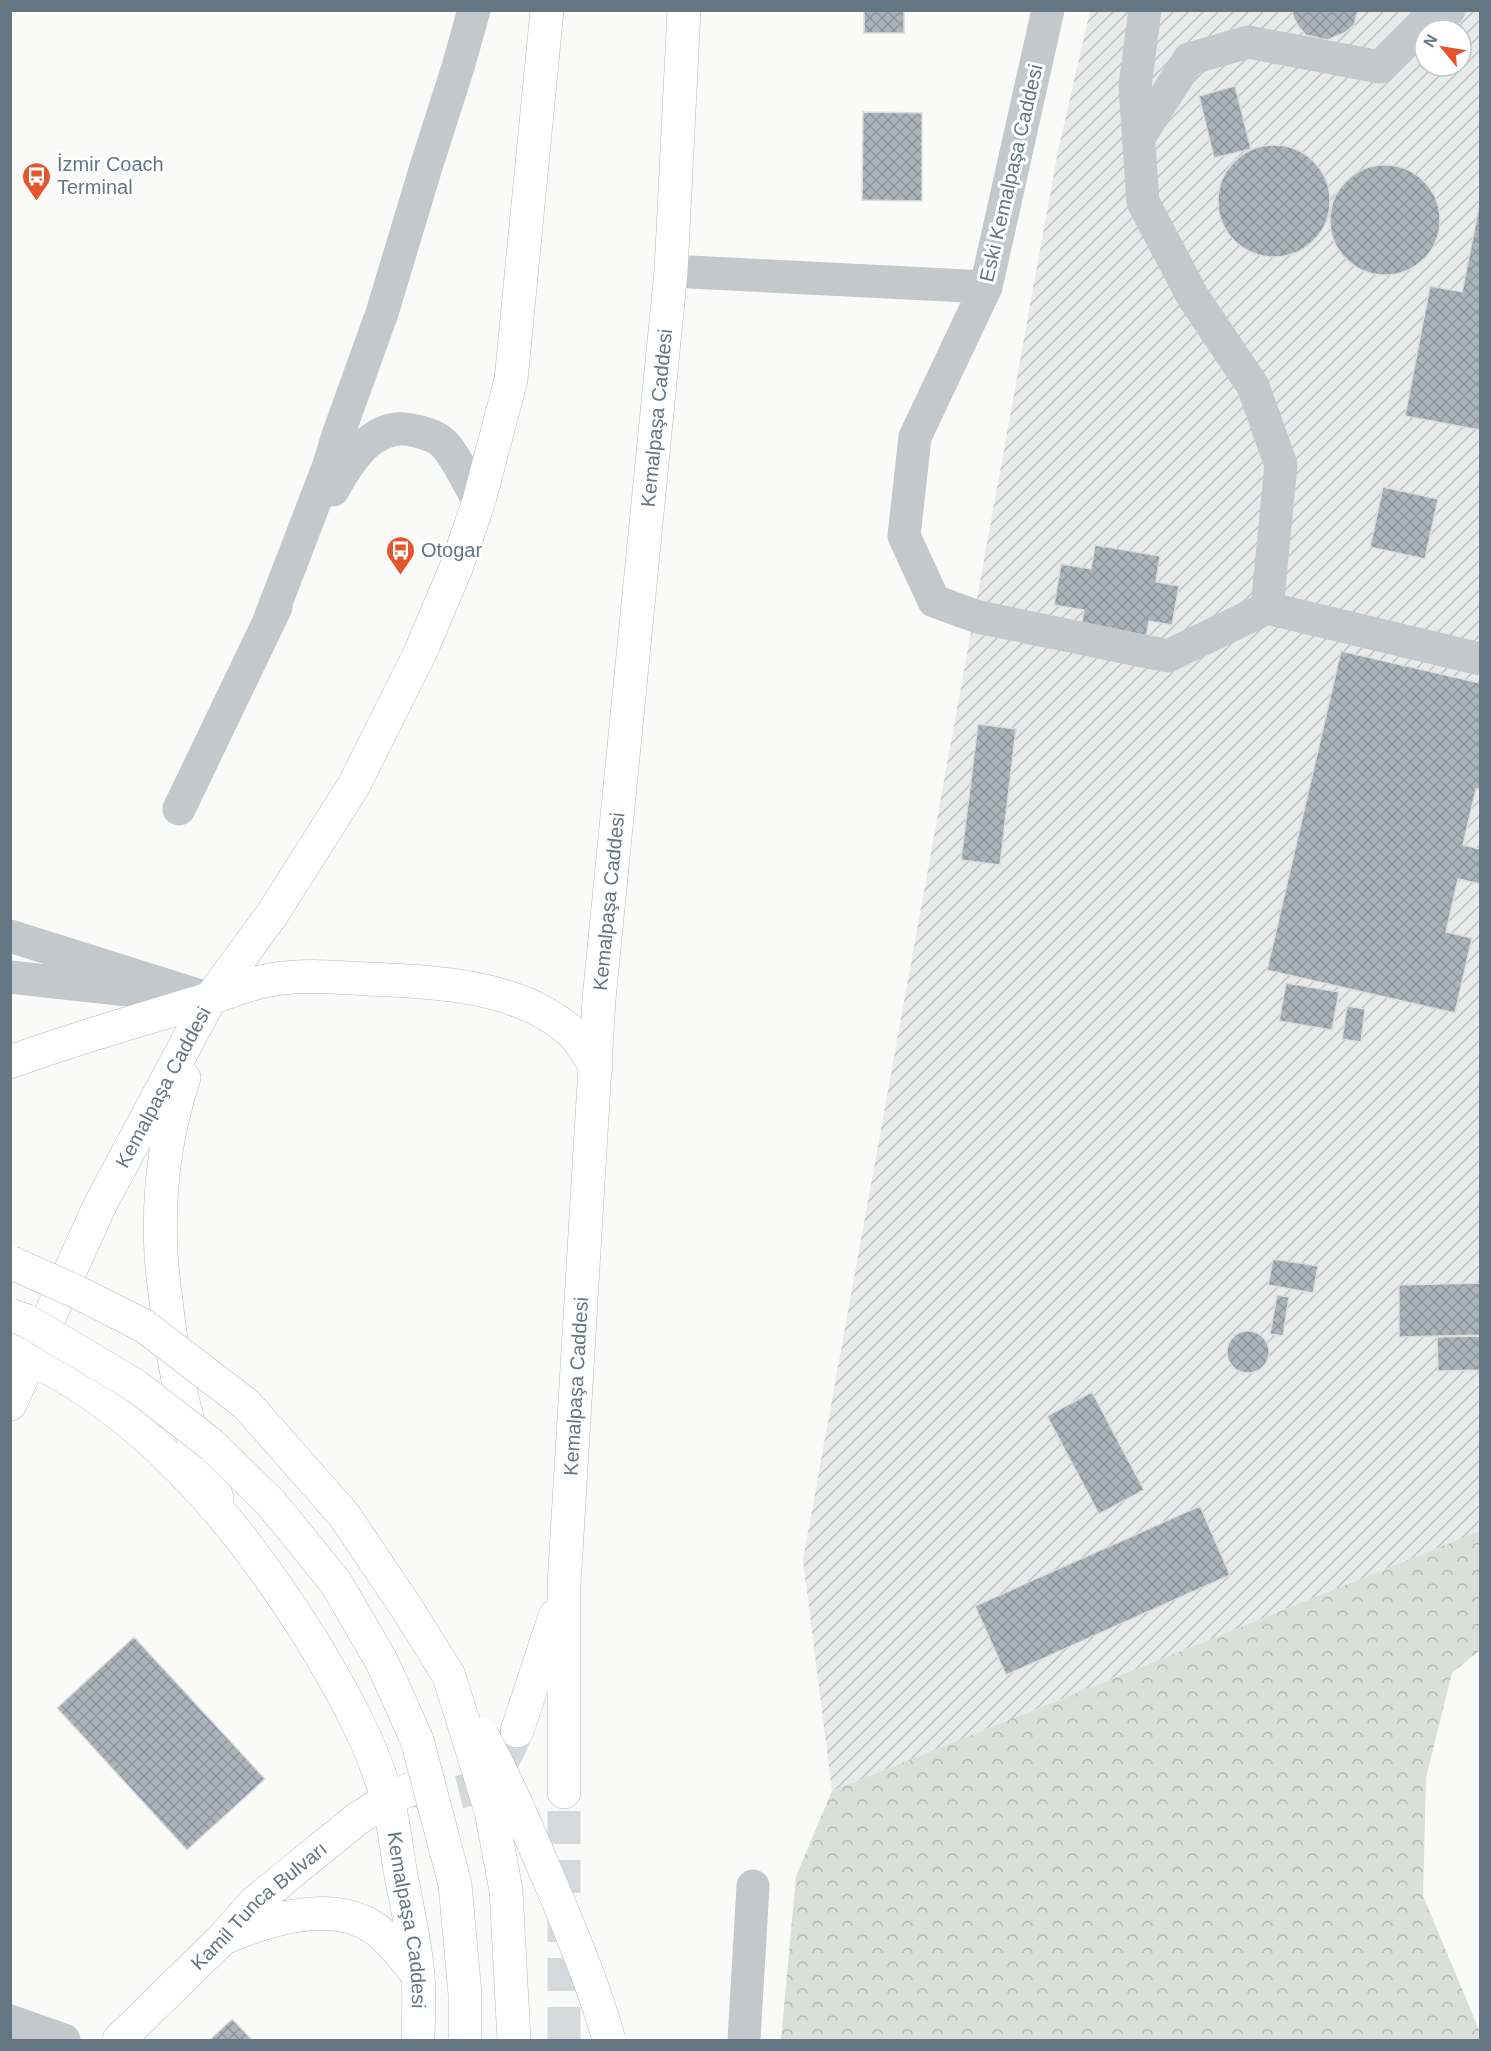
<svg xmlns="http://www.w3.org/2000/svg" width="1491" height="2051" viewBox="0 0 1491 2051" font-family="Arial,sans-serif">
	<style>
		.industrial { fill: url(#industrial-furrows); fill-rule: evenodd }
		.forest { fill: url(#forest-crowns) }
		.building { fill: url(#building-cross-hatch); stroke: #dcdcda; stroke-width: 1.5 }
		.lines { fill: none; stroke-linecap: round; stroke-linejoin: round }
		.major-tunnel { stroke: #d5d9db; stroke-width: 33; stroke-dasharray: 33 16; stroke-linecap: butt }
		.major-casing { stroke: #b5babe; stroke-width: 34 }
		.minor { stroke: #c3c8cc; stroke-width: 33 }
		.major { stroke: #fff; stroke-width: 33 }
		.major-bridge-casing { stroke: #b5babe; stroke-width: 34; stroke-linecap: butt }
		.major-bridge { stroke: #fff; stroke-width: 33 }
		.labels { text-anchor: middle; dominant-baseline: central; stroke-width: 6; stroke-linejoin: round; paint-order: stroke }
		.poi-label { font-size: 20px; fill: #657683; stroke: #fff; text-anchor: start }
		.street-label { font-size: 20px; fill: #657683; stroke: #fff }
	</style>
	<defs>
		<pattern id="industrial-furrows" width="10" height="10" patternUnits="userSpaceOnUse" patternTransform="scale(1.5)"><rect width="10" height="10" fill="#e8e9e9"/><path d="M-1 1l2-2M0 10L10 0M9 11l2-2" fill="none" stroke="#c0c1c2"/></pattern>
		<pattern id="forest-crowns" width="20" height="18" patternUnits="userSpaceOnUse" patternTransform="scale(1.5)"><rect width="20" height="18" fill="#dadfd7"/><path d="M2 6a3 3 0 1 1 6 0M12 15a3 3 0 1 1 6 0" fill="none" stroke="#b4b9b4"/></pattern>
		<pattern id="building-cross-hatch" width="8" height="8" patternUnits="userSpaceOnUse" patternTransform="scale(1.5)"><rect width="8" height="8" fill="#aab3b9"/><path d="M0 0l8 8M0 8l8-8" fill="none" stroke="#8e969c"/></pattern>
	</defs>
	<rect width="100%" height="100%" fill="#fafaf8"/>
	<path class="industrial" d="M 1090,11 L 1480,11 L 1480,1531 L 832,1791 L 803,1560 L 1058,151 ZM 1425,30 L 1461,30 L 1461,66 L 1425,66 Z"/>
	<path class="forest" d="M 1480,1531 L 1480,1650 L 1452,1673 L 1426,1778 L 1423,1896 L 1480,2032 L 1480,2040 L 781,2040 L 796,1876 L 832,1791 Z"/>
	<path class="building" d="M 864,10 L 904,10 L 904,33 L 864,33 Z
		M 1292,10 L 1358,10 L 1354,25 L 1346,32 L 1327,40 L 1306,35 L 1299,27 L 1294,18 Z
		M 1235,86 L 1251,149 L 1214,158 L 1199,96 Z
		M 863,112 L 922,113 L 922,201 L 862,200 Z
		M1218 201a56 56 0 1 1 112 0a56 56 0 1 1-112 0Z
		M1330 220a55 55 0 1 1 110 0a55 55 0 1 1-110 0Z
		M 1479,207 L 1480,208 L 1480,430 L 1405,416 L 1430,286 L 1462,292 Z
		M 1383,487 L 1438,499 L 1425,559 L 1370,547 Z
		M 1095,545 L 1160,556 L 1156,582 L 1179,586 L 1172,625 L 1149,621 L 1145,644 L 1080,633 L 1084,610 L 1054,605 L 1061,564 L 1091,569 Z
		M 1341,651 L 1480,683 L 1480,789 L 1476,789 L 1463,845 L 1480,849 L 1480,884 L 1458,879 L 1446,932 L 1472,938 L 1455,1013 L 1267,970 Z
		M 978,724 L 1016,729 L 1000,865 L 961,860 Z
		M 1286,983 L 1339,992 L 1332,1030 L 1279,1021 Z
		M 1347,1006 L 1365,1009 L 1361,1042 L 1342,1039 Z
		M 1273,1259 L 1318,1266 L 1313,1293 L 1268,1285 Z
		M 1480,1283 L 1480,1335 L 1399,1337 L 1399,1285 Z
		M 1277,1295 L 1289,1297 L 1283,1336 L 1270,1334 Z
		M1227 1352a21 21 0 1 1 42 0a21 21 0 1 1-42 0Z
		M 1480,1336 L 1480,1370 L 1438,1371 L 1437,1337 Z
		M 1092,1392 L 1144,1490 L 1099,1514 L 1047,1416 Z
		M 1200,1506 L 1230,1575 L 1006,1675 L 975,1606 Z
		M 134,1637 L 265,1779 L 187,1850 L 57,1708 Z
		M 232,2019 L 252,2040 L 209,2040 L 212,2038 Z"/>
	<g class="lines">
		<path class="major-tunnel" d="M 411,1789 C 440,1800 472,1795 494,1772 C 505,1761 511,1745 517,1731
			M 564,2040 L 564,1792"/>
		<defs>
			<g id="major">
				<path d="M 10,1062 C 70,1040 131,1023 192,1004 C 218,997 244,984 270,980 C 301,974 334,977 366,979 C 432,982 516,984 569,1030 C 580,1039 588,1055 596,1067"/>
				<path d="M 184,1078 C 165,1134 158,1194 161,1254 C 162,1275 166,1297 168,1318 C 176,1381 189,1441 217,1498"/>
				<path id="s1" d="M 12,1350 C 142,1406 238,1522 311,1639 C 342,1690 371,1741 387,1798 C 394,1821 396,1846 400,1870 C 406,1903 416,1944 418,1977 C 420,1998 418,2019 418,2040"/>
				<path id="s2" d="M 10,1404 L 100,1205 L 210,999 L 273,913 L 354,785 L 420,653 L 456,568 L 479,501 L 511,380 L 547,10"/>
				<path d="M 517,1731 L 555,1616"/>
				<path id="s3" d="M 564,1792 L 564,1586 L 599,999 L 671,271 L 684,10"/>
				<path d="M 229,1936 C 272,1918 335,1899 377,1930 C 393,1942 405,1960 418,1975"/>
				<path id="s4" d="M 119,2040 L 222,1939 L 255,1902 L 357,1819 L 388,1799 L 411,1789"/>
			</g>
		</defs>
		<use href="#major" class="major-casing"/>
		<path class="minor" d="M 1048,10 L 986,287 L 915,437 L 904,536 L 934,601 L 978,617 L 1168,656 L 1267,608 L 1480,659
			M 1145,10 L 1135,86 L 1143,202 L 1193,297 L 1253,386 L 1281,465 L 1267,608
			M 1138,139 L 1189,59 L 1248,42 L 1380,67 L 1426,21 L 1449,10
			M 671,271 L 986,287
			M 333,490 C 350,459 375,419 416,431 C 426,433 438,437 445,445 C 455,455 471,488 479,501
			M 267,626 L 329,465 L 338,435 L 382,313 L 426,167 L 458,67 L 474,10
			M 179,809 L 276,607
			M 10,936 L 210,999
			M 10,977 L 137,991
			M 10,2021 L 64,2040
			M 744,2040 L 753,1886"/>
		<use href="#major" class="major"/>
		<defs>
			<path id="major-bridge" d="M 10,1262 L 77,1292 L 144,1326 L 246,1404 L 344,1515 L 408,1610 L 449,1676 L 491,1811 L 506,1890 L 514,2040
				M 10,1315 L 27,1321 L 136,1386 L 212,1445 L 271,1503 L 336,1583 L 382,1662 L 417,1740 L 455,1884 L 465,1994 L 465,2040
				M 482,1735 C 511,1788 533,1843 557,1898 C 576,1945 596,1992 609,2040"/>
		</defs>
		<use href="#major-bridge" class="major-bridge-casing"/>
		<use href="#major-bridge" class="major-bridge"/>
	</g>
	<defs>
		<symbol id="bus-pin" viewBox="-11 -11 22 30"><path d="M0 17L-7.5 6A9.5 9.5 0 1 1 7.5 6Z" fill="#e4572e" stroke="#fff"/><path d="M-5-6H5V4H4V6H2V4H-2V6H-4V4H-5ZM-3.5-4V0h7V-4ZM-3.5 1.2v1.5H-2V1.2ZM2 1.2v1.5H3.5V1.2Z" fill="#fff"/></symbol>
	</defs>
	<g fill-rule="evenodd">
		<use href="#bus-pin" x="20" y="160" width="33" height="45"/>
		<use href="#bus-pin" x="384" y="534" width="33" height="45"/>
	</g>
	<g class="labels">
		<g class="poi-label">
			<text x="57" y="164">İzmir Coach<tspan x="57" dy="23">Terminal</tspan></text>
			<text x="421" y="550">Otogar</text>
		</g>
		<g class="street-label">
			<text transform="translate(1011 173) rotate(-77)">Eski Kemalpaşa Caddesi</text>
			<text stroke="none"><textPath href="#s3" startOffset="1378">Kemalpaşa Caddesi</textPath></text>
			<text stroke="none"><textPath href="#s3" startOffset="892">Kemalpaşa Caddesi</textPath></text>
			<text stroke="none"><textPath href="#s2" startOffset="352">Kemalpaşa Caddesi</textPath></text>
			<text stroke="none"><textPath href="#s3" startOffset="406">Kemalpaşa Caddesi</textPath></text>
			<text stroke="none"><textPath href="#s4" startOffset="194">Kamil Tunca Bulvarı</textPath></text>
			<text stroke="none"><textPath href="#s1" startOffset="723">Kemalpaşa Caddesi</textPath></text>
		</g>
	</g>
	<rect width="1491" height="2051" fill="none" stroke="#657683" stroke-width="24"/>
	<g transform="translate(1443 48) rotate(300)"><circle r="28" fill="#ffffff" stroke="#c1c8cd" stroke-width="1.5"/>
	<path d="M0-4.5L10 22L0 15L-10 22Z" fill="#e4572e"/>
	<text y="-9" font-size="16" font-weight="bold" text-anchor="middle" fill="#657683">N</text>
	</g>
</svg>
